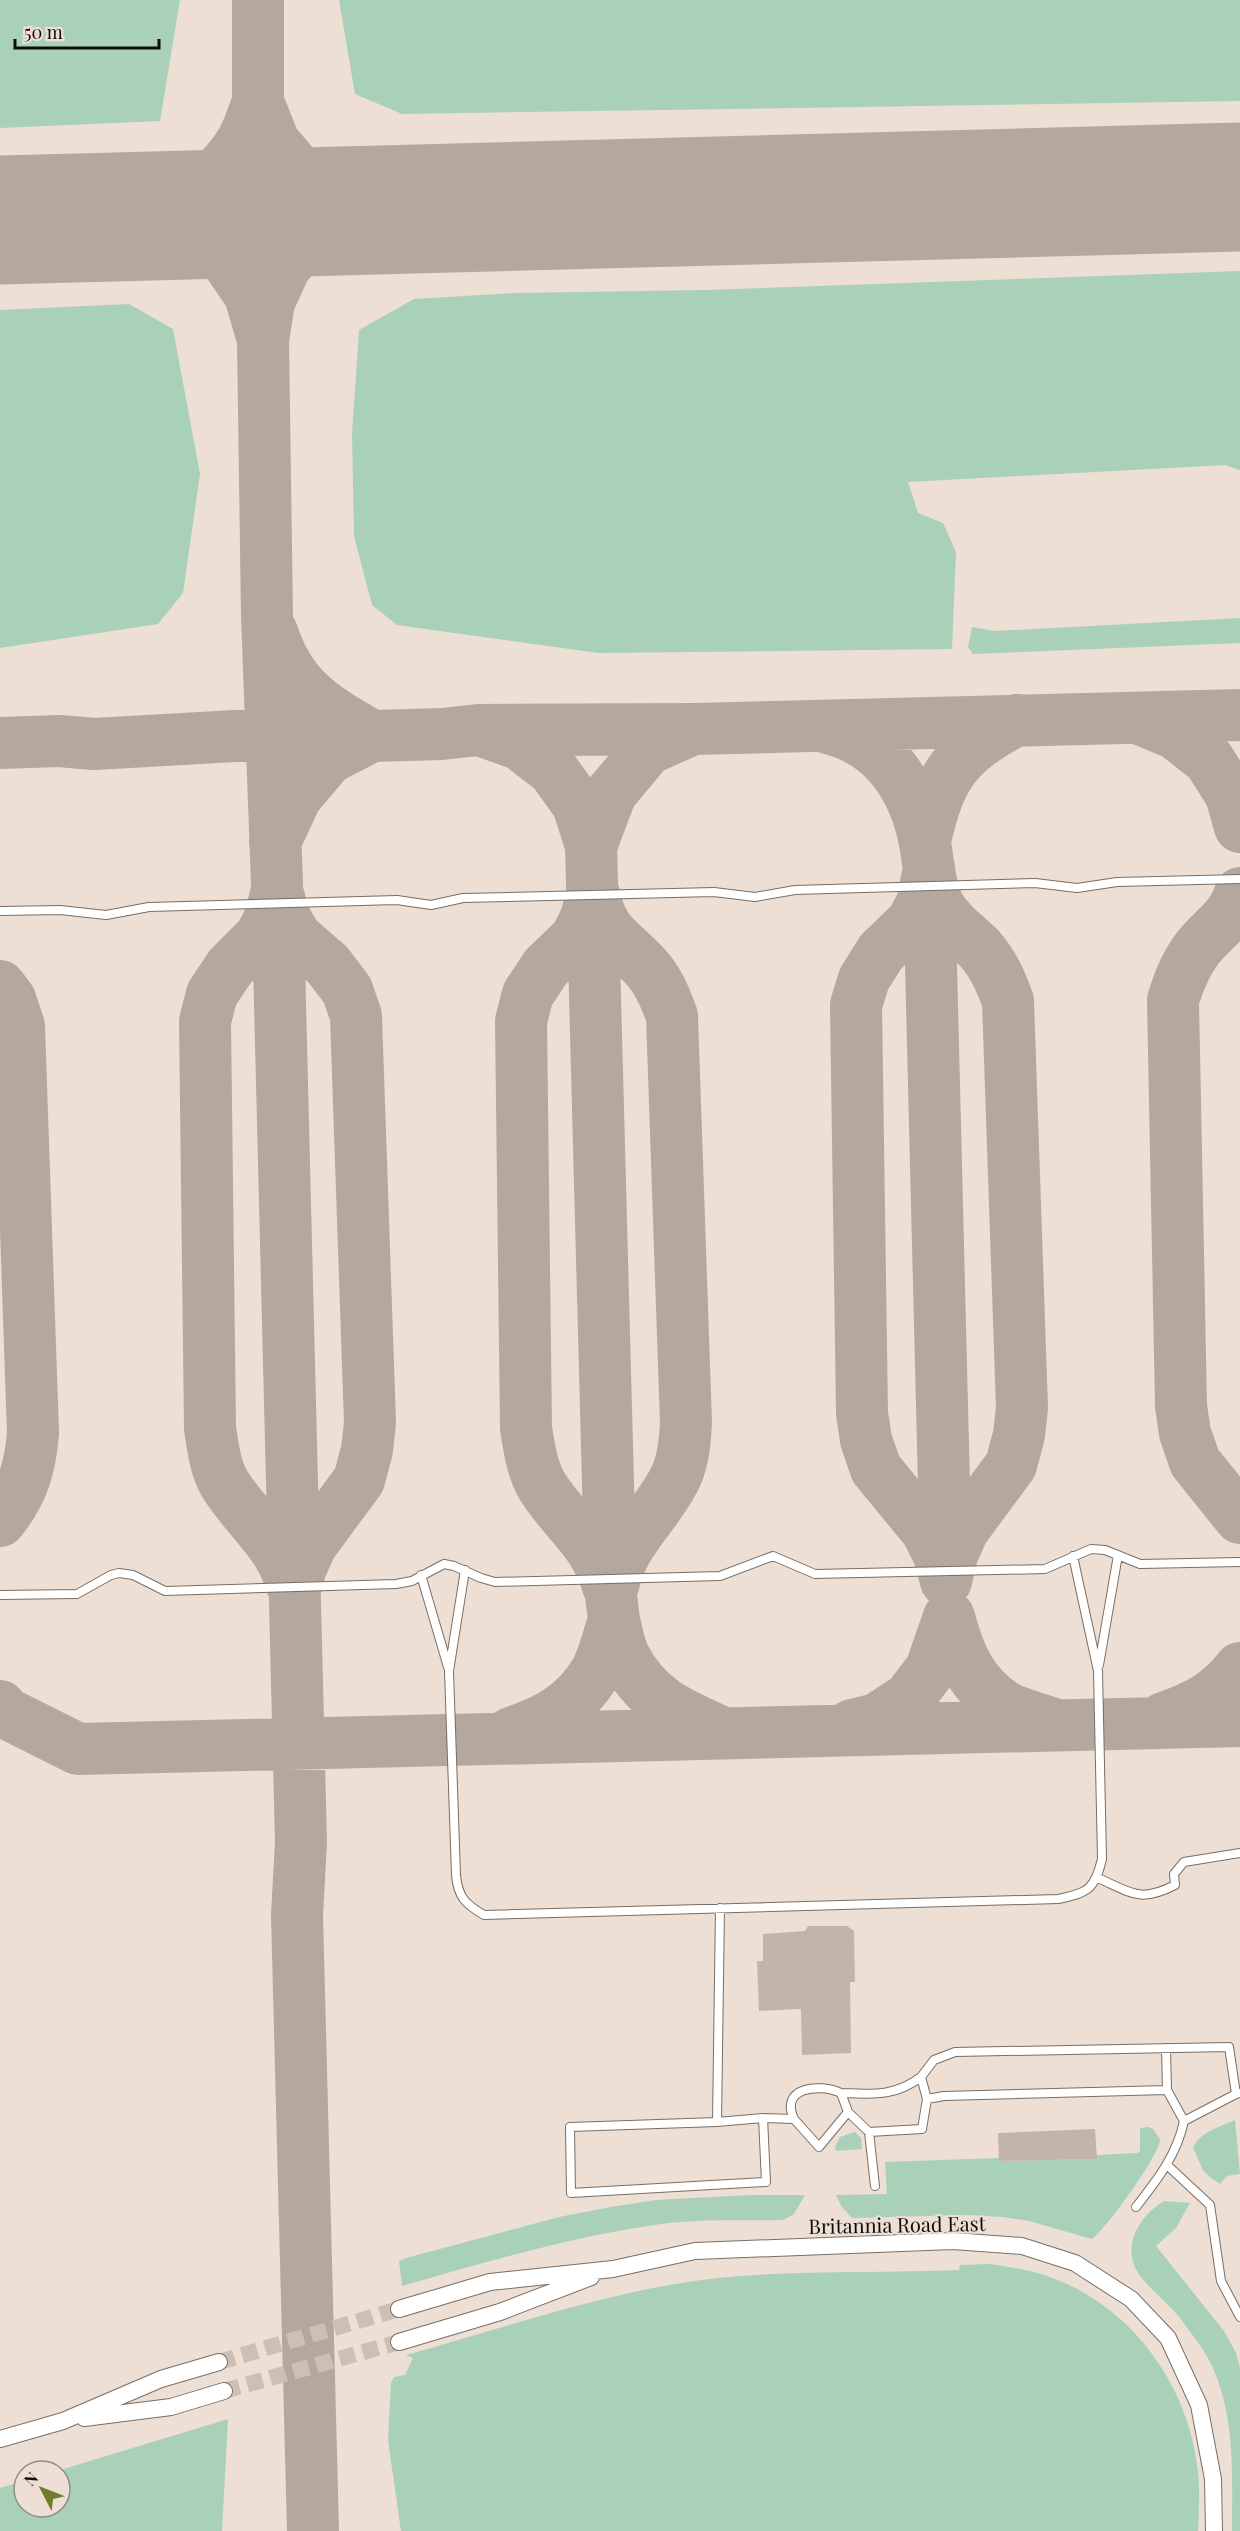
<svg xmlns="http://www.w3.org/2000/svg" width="1240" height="2531" viewBox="0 0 1240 2531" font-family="'Playfair Display',serif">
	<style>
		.green { fill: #a9d0b9 }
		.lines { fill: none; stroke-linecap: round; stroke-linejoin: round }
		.taxiway { stroke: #b4a89e; stroke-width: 52 }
		.runway { stroke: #b4a89e; stroke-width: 129 }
		.building { fill: #c2b4a9 }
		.street-tunnel { stroke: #ccbfb5; stroke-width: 16; stroke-dasharray: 16 8; stroke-linecap: butt }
		.lane-casing { stroke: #7a6d63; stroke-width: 10 }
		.street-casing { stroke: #7a6d63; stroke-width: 18 }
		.lane { stroke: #fff; stroke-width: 8 }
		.street { stroke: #fff; stroke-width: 16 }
		.labels { text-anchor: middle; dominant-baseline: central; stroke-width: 4.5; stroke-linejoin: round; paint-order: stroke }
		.street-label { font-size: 20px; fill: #100c08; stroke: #eddfd3 }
	</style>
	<rect width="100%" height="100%" fill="#eddfd3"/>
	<path class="green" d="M 0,0 L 180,0 L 160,121 L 0,128 Z
		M 339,0 L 1240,0 L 1240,101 L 402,114 L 355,94 Z
		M 1240,271 L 1240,470 L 1225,465 L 908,482 L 918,513 L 943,523 L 956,552 L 952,649 L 599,653 L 397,625 L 372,605 L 354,536 L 352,434 L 359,330 L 414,299 L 516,293 L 705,290 Z
		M 129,304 L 173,329 L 200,474 L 183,593 L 158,624 L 0,648 L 0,310 Z
		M 1240,618 L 1240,643 L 973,654 L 968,647 L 972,627 L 995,631 Z
		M 1235,2120 L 1240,2174 L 1227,2176 L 1220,2184 L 1211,2178 L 1203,2170 L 1193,2148 C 1198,2133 1222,2126 1235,2120 Z
		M 1148,2127 L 1153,2129 L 1160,2139 C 1161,2153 1106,2229 1092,2239 L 1029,2221 L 1003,2217 L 966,2215 L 852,2218 L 841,2206 L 836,2195 L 887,2194 L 885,2162 L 999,2158 L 1000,2161 L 1096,2159 L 1097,2155 L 1137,2153 L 1140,2151 L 1140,2128 Z
		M 855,2132 L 861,2138 L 862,2149 L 836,2151 L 835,2147 L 840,2137 Z
		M 749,2195 L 805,2195 L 794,2214 L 783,2220 C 745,2221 706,2219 668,2223 C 577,2235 490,2261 402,2286 L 399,2261 L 406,2258 L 559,2217 L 611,2207 L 656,2200 Z
		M 1164,2201 L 1190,2203 L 1176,2228 L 1156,2246 L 1224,2331 L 1236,2353 L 1240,2368 L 1240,2531 L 1232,2531 C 1232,2475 1236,2416 1211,2364 C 1204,2349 1192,2335 1183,2322 C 1170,2303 1139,2283 1133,2262 C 1126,2237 1144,2213 1164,2201 Z
		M 990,2264 C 1014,2268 1038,2271 1060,2281 C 1137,2313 1190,2390 1198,2472 C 1200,2491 1199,2511 1198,2531 L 401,2531 L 388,2440 L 391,2383 L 394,2377 L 405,2375 L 413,2358 L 406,2355 C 493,2331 580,2301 669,2285 C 763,2268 863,2274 959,2270 L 960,2265 Z
		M 228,2419 L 222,2531 L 0,2531 L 0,2488 L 24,2481 L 24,2507 L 60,2507 L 60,2471 L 57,2471 Z"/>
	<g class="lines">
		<path class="taxiway" d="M 258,0 L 258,213 L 263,340 L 267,616 L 277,883 L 301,1842 L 297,1915 L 313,2531
			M 143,216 L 187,229 L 224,257 L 250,295 L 263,340 L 269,302 L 285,267 L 311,238 L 345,218 L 382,210
			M 143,216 C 182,199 220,180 242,141 C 249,129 253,114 258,102 L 274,142 L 302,175 L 340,198 L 382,210
			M 272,632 C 290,689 323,708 372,736 L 329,758 L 296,797 L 275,842
			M 1138,718 L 1176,734 L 1209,760 L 1231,795 L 1240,827
			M 822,726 C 834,730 847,733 857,739 C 896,759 918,802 925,843 C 929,864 929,887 939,906 C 950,925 965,934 980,949 C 994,965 1001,982 1008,1001 L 1022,1408 L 1019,1435 L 1011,1465 L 963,1530 L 952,1555 L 946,1581
			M 485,732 L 519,744 L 553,770 L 578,805 L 591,846 L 611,1596 L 614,1620
			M 0,743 L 59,741 L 94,744 L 272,734 L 372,736 L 442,734 L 478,730 L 694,729 L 1240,715
			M 925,841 C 940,774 956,752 1017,720
			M 591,846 L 611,793 L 648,749 L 693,729
			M 929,868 L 922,903 L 912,922 L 881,952 L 864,979 L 856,1005 L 862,1413 L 866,1440 L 876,1469 L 927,1531 L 939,1555 L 946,1581
			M 929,885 L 946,1566
			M 1240,893 C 1233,919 1212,929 1197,949 C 1185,965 1179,981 1173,1000 L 1181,1406 L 1185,1433 L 1195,1462 L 1240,1518
			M 276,894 L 270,918 L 260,937 L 230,967 L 212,994 L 205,1021 L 210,1428 C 213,1447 215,1469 226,1486 C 248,1520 280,1543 291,1583
			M 278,894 L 285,918 L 296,937 L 328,965 L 347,990 L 356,1016 L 370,1423 L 367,1450 L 359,1480 L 311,1545 L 300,1570 L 297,1583
			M 592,894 L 586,918 L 576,938 L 546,967 L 528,994 L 521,1021 L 526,1428 C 529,1447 532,1469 542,1486 C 565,1523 595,1540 608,1586
			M 594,894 C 603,935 617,937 643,964 C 658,979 665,997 672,1016 L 686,1423 C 685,1443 683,1465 673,1482 C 652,1521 623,1540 613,1586
			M 0,986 L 10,999 L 19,1026 L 33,1433 C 30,1469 23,1492 0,1521
			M 0,1706 L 6,1713 L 78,1749 L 1240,1721
			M 1164,1718 C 1197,1706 1218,1696 1240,1668
			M 852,1725 L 877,1719 L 909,1698 L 931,1669 L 949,1617 C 959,1655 971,1685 1006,1707 C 1019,1714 1037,1718 1051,1723
			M 511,1733 C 547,1721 575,1706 595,1673 C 604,1658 608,1637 614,1620 C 617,1632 619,1646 624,1656 C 646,1700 680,1714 721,1732"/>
		<path class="runway" d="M 0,220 L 1240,187"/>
	</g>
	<path class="building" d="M 808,1926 L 847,1926 L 854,1931 L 855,1982 L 850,1982 L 851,2053 L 802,2055 L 801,2009 L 759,2011 L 757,1961 L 763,1961 L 763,1934 L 805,1931 Z
		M 1095,2129 L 1097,2159 L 999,2161 L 998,2133 Z"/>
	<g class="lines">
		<path class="street-tunnel" d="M 219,2362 L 399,2309
			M 224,2391 L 399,2342"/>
		<defs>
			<path id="lane" d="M 0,911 L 60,910 L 106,915 L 149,907 L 397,900 L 431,905 L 463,898 L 714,892 L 755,897 L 795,890 L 1035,883 L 1077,888 L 1117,882 L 1240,879
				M 465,1570 L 449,1671 L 456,1875 C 458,1897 465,1904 484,1915 L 1058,1899 C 1088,1893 1095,1889 1102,1859 L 1098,1671 L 1073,1556
				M 421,1575 L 448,1667
				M 0,1595 L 77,1594 L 111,1575 L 119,1573 L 133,1575 L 165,1591 L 396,1584 L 412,1581 L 444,1564 L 454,1566 L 481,1578 L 495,1582 L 720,1576 L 773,1556 L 815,1574 L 1045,1569 L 1091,1549 L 1105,1550 L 1140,1564 L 1240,1562
				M 1099,1665 L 1118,1555
				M 1098,1878 C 1132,1893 1140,1903 1175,1885 L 1174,1874 L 1184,1862 L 1240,1853
				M 720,1908 L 717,2122 L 570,2127 L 571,2193 L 766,2182 L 763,2118 L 794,2119 L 819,2147 L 848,2112 L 869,2132 L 875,2186
				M 1166,2048 L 1167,2090
				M 841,2093 C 873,2094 894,2097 921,2077
				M 927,2099 L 921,2077 L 934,2060 L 955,2052 L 1229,2047 L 1236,2094
				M 794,2119 C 779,2087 820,2083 841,2093 L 848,2112
				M 1184,2121 L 1236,2094 L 1240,2093
				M 717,2122 L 763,2118
				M 869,2132 L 922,2129 L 927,2099 L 944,2096 L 1167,2090 L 1184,2121 C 1177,2155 1157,2180 1136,2207
				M 1167,2165 L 1210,2205 L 1221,2281 L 1240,2317"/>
			<path id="street" d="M 399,2309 L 490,2282 L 613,2269 L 695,2251 L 953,2241 L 1022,2246 L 1075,2263 L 1131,2299 L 1168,2338 L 1199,2405 L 1213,2479 L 1214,2531
				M 399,2342 L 500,2312 L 591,2277
				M 84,2418 L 171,2407 L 224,2391
				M 0,2439 L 63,2421 L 161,2379 L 219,2362"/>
		</defs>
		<use href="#lane" class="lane-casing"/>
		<use href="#street" class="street-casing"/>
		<use href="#lane" class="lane"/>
		<use href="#street" class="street"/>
	</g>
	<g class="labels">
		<g class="street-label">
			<text transform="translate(897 2224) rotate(-1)">Britannia Road East</text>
		</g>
	</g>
	<g transform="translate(42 2489) rotate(312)"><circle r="28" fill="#eddfd3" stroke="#958b82" stroke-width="1.5"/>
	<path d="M0-4.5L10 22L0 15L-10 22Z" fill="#6e7d2b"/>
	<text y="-9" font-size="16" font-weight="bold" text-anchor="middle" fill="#100c08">N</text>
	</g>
	<path d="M15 39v9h144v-9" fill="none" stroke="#100c08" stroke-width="3"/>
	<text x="24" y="39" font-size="18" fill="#100c08" stroke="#eddfd3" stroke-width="4.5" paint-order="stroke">50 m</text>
</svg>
